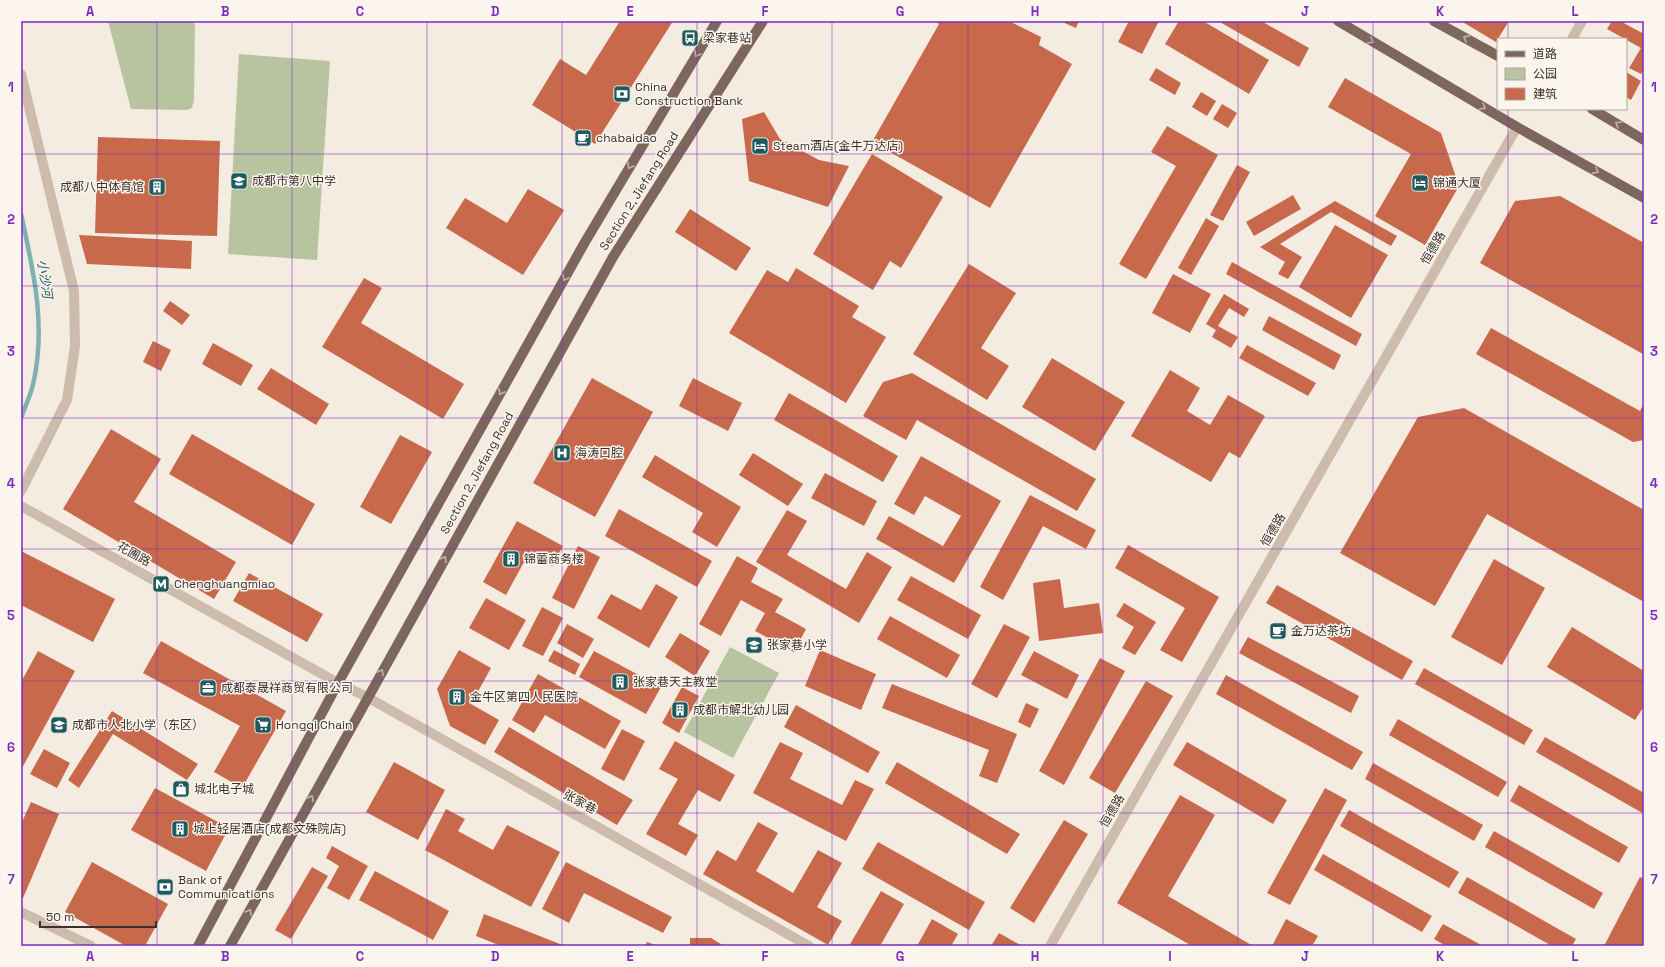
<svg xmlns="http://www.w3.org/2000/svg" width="1665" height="967" viewBox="0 0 1665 967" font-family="'Space Grotesk','Noto Sans SC',sans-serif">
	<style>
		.green { fill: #b8c4a0 }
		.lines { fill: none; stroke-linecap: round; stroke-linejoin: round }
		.stream { stroke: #7fb0b2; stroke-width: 4.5 }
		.building { fill: #c8694b }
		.minor { stroke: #cdbbac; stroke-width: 10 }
		.primary { stroke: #7d675c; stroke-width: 10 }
		.oneway { stroke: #c2b5ac }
		.grid { fill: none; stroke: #7b2cbf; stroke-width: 1; stroke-opacity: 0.55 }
		.labels { text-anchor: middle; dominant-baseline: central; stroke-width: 3; stroke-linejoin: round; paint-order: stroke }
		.poi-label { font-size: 12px; fill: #3b302b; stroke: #fbf5ee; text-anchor: start }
		.street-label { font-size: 12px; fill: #3b302b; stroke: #fbf5ee }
		.water-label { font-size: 13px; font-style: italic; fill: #1f5a5e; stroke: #fbf5ee }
		.neatline { fill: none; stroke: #7b2cbf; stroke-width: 1.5 }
		.grid-label { font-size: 13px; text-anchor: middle; font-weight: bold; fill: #7b2cbf }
	</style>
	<rect width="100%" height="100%" fill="#f4ebe1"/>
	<path class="green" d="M 108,21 L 193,21 L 195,25 L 194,100 L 192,108 L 187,110 L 131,109 Z
		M 239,54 L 330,61 L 317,260 L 228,254 Z
		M 730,647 L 779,673 L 733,758 L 684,732 Z"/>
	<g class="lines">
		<path class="stream" d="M 21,214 C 33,269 46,323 34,380 C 32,393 25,406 21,418"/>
	</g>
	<path class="building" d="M 620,21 L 673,21 L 595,144 L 532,105 L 560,59 L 586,75 Z
		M 935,21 L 1009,21 L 1041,37 L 1039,45 L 1072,64 L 990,208 L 872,142 L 939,24 Z
		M 1060,21 L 1079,21 L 1076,28 Z
		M 1129,21 L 1159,21 L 1142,54 L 1118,42 Z
		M 1179,21 L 1203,21 L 1269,60 L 1249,94 L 1165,44 Z
		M 1218,21 L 1261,21 L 1309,48 L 1299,67 Z
		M 1461,21 L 1509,21 L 1496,42 Z
		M 1612,21 L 1620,21 L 1644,34 L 1644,69 L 1641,74 L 1629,68 L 1641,48 L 1607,29 Z
		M 1156,68 L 1181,83 L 1175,95 L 1149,80 Z
		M 1626,72 L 1641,81 L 1631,100 L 1626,97 Z
		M 1345,78 L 1441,133 L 1459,186 L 1425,245 L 1375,216 L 1411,154 L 1328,107 Z
		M 1201,92 L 1216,101 L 1207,116 L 1192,107 Z
		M 1222,104 L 1237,113 L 1228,128 L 1213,119 Z
		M 764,112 L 780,139 L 819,160 L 849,166 L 828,207 L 749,181 L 742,119 Z
		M 1167,126 L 1218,155 L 1146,279 L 1119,264 L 1176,166 L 1151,152 Z
		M 98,137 L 220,141 L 217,236 L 95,233 Z
		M 872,154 L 943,197 L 901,268 L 890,261 L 873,290 L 813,254 Z
		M 1237,165 L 1250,172 L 1223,221 L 1210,215 Z
		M 528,189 L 564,210 L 523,275 L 446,228 L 465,198 L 507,223 Z
		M 1293,195 L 1301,209 L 1254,236 L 1246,222 Z
		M 1560,196 L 1644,243 L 1643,354 L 1480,263 L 1515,201 Z
		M 1335,201 L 1397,236 L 1391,246 L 1331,212 L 1280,244 L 1302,257 L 1288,279 L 1278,274 L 1285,262 L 1260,247 Z
		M 690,209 L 751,248 L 736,271 L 675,232 Z
		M 1206,218 L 1219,226 L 1191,275 L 1178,268 Z
		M 1335,225 L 1388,255 L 1351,318 L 1299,287 Z
		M 79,235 L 192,241 L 191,269 L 87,264 Z
		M 1232,262 L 1362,334 L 1356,346 L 1226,274 Z
		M 969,264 L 1016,293 L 981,348 L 1009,366 L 987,400 L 913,354 Z
		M 796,268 L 859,306 L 852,317 L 886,337 L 846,403 L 729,333 L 767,270 L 788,282 Z
		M 1173,274 L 1211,294 L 1190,333 L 1152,313 Z
		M 364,278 L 382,288 L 361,323 L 464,384 L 443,419 L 322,347 Z
		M 1224,294 L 1249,309 L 1244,317 L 1229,308 L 1218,326 L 1238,337 L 1231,348 L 1212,337 L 1216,330 L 1206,324 Z
		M 170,301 L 190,315 L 182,325 L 163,311 Z
		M 1269,316 L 1341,355 L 1334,370 L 1262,330 Z
		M 1491,328 L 1640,411 L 1644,403 L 1644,440 L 1633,442 L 1476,354 Z
		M 153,341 L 171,350 L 161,371 L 143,362 Z
		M 213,343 L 253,365 L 241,386 L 202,364 Z
		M 1247,345 L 1316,383 L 1308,396 L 1239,358 Z
		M 1052,358 L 1125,402 L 1095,451 L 1022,407 Z
		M 271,368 L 329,404 L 316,425 L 257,389 Z
		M 1170,370 L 1200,388 L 1187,411 L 1210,425 L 1228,395 L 1265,416 L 1240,458 L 1229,452 L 1211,482 L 1131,436 Z
		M 912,373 L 1096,479 L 1077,511 L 917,420 L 906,440 L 863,416 L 883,382 Z
		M 592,378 L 653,412 L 595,517 L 533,483 Z
		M 693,378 L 742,403 L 728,431 L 679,406 Z
		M 789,393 L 898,456 L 883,482 L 774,420 Z
		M 1464,408 L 1644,510 L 1644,602 L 1487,514 L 1435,606 L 1340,553 L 1418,417 Z
		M 111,429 L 161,459 L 134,502 L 236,562 L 214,599 L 63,509 Z
		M 192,434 L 315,504 L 292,545 L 169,474 Z
		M 400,435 L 432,452 L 391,524 L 360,507 Z
		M 753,453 L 803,484 L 788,506 L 739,475 Z
		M 655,455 L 741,507 L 717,547 L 692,532 L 703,513 L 642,477 Z
		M 921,456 L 1001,501 L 954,583 L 876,539 L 889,516 L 943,546 L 961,516 L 925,496 L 914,515 L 894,504 Z
		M 825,473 L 877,501 L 864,526 L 811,498 Z
		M 1030,495 L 1096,530 L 1086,549 L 1043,526 L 1003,600 L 980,587 Z
		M 619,509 L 712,561 L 697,587 L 605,536 Z
		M 787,510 L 807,521 L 787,555 L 846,589 L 867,552 L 892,567 L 859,623 L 756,562 Z
		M 517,521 L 563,546 L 552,566 L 529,553 L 506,595 L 483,582 Z
		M 1128,545 L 1219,597 L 1182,662 L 1160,650 L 1185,608 L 1115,568 Z
		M 578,546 L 600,557 L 574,609 L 552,598 Z
		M 21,551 L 115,599 L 93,642 L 21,605 Z
		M 737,556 L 758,568 L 751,582 L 783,599 L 775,612 L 806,629 L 794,652 L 755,631 L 765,613 L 741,600 L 721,636 L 699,624 Z
		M 1494,559 L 1545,588 L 1502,665 L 1451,637 Z
		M 249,573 L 323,614 L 307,642 L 233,601 Z
		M 911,576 L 981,615 L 968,639 L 897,600 Z
		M 1060,579 L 1064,608 L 1099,603 L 1103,633 L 1039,641 L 1033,583 Z
		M 656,584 L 678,597 L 649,648 L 597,618 L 611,594 L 641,610 Z
		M 1277,585 L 1413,661 L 1402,680 L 1266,603 Z
		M 486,598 L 526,620 L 509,650 L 469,628 Z
		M 1124,603 L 1156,622 L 1135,655 L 1122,648 L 1134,627 L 1116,616 Z
		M 542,607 L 563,618 L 543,656 L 522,646 Z
		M 890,616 L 960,655 L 947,678 L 877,639 Z
		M 567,624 L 594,639 L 583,658 L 557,643 Z
		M 1004,624 L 1030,637 L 997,698 L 971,684 Z
		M 1572,627 L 1644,671 L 1644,706 L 1635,720 L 1547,667 Z
		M 680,633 L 710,651 L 695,676 L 665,657 Z
		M 1248,637 L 1359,696 L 1351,713 L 1239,653 Z
		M 161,641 L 286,711 L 242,788 L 214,772 L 240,726 L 143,673 Z
		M 459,650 L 491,668 L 471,704 L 499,720 L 485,745 L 450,726 L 437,689 Z
		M 554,650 L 580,664 L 575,675 L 548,661 Z
		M 820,650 L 876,674 L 861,710 L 805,686 Z
		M 38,651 L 75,671 L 21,770 L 21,682 Z
		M 594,651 L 661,687 L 646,714 L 579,677 Z
		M 1034,651 L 1079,675 L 1067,699 L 1021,675 Z
		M 1100,658 L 1125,671 L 1064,785 L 1039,771 Z
		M 1424,668 L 1533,730 L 1524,745 L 1415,684 Z
		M 538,674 L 621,721 L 605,749 L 545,715 L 534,733 L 512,720 Z
		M 1226,675 L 1363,752 L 1352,770 L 1216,694 Z
		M 1146,681 L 1173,696 L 1115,793 L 1089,778 Z
		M 892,684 L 1017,734 L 997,783 L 979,776 L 989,750 L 882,708 Z
		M 682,687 L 699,696 L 679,733 L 662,723 Z
		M 1026,703 L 1039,709 L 1030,728 L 1018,722 Z
		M 796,705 L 880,752 L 868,773 L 784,727 Z
		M 112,711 L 198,764 L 187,780 L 113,734 L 79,788 L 68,780 Z
		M 1398,719 L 1507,782 L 1498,797 L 1389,735 Z
		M 509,727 L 633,800 L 617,825 L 494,752 Z
		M 622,729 L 645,741 L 624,781 L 601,769 Z
		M 1545,737 L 1644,793 L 1644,814 L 1536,752 Z
		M 675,741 L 735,775 L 720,802 L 698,790 L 678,824 L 698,835 L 686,856 L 646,834 L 678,779 L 659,769 Z
		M 780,742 L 803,753 L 790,779 L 842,805 L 855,780 L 874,789 L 846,841 L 753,793 Z
		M 1187,742 L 1287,800 L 1273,824 L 1173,765 Z
		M 44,749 L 70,763 L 57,788 L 30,774 Z
		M 394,762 L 445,790 L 418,840 L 366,812 Z
		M 897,762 L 1020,834 L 1007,854 L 885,783 Z
		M 1373,763 L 1483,825 L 1474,841 L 1365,779 Z
		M 1519,785 L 1628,847 L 1619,863 L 1510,801 Z
		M 155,788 L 229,828 L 206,871 L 131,830 Z
		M 1325,788 L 1347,800 L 1290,905 L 1267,893 Z
		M 1180,795 L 1215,815 L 1168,896 L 1253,946 L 1192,946 L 1117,903 Z
		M 31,802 L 59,814 L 23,898 L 21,897 L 21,824 Z
		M 446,809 L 465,819 L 458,831 L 493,850 L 507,825 L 560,852 L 531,907 L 425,850 Z
		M 1349,810 L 1459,872 L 1449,888 L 1340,826 Z
		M 1064,820 L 1088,834 L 1034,923 L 1010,908 Z
		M 758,822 L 778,833 L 756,871 L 793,893 L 818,850 L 842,863 L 817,907 L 842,921 L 828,945 L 703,874 L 717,850 L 736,861 Z
		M 1494,831 L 1603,893 L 1594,909 L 1485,847 Z
		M 878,842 L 985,902 L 969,930 L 862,869 Z
		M 332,846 L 368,866 L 349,900 L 327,888 L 339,866 L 326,858 Z
		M 1323,854 L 1432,916 L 1422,932 L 1314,870 Z
		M 92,862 L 168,904 L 145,946 L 126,946 L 65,912 Z
		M 566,862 L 672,917 L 663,933 L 584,893 L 569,923 L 542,909 Z
		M 312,867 L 328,876 L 291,939 L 275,930 Z
		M 375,871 L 449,911 L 433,940 L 359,900 Z
		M 1467,877 L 1576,939 L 1572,946 L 1552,946 L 1458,893 Z
		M 1640,877 L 1644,879 L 1644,942 L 1642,946 L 1604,946 Z
		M 881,891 L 904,904 L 880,946 L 849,946 Z
		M 484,914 L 565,946 L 501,946 L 476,936 Z
		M 932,919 L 958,934 L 951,946 L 917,946 Z
		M 1286,919 L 1318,936 L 1312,946 L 1272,946 Z
		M 1443,924 L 1483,946 L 1446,946 L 1434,939 Z
		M 999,933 L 1022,946 L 991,946 Z
		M 690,938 L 711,938 L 724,946 L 690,946 Z
		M 647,942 L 658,946 L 645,946 Z"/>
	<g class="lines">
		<path class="minor" d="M 1572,39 L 1582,21
			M 21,74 L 74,291 L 75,346 L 67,400 L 21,491
			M 21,506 L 338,683 L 367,697 L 809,946
			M 21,912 L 91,946
			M 1050,946 L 1517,127"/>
		<path class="primary" d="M 1338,21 L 1517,127 L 1644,198
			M 1434,21 L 1498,56
			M 1592,109 L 1644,140
			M 198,946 L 338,683 L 585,242 L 717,21
			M 230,946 L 613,257 L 763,21"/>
	</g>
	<defs><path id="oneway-chevron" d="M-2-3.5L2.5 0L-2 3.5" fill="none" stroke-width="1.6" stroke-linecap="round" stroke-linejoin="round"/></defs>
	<g class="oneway">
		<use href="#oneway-chevron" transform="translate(1466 38) rotate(-151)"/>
		<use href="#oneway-chevron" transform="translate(1371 41) rotate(30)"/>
		<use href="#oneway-chevron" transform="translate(697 54) rotate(121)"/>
		<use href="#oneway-chevron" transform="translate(1483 107) rotate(30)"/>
		<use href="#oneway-chevron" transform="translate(1618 124) rotate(-149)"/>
		<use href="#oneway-chevron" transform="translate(630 166) rotate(121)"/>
		<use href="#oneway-chevron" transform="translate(1596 171) rotate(29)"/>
		<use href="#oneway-chevron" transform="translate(565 278) rotate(119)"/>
		<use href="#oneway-chevron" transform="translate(501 392) rotate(119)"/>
		<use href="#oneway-chevron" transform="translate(444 559) rotate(-61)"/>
		<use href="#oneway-chevron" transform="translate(381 672) rotate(-61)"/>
		<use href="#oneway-chevron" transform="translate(311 798) rotate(-61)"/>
		<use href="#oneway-chevron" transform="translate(249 912) rotate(-61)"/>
	</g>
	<path class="grid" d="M 157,21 L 157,946M 292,21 L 292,946M 427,21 L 427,946M 562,21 L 562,946M 697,21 L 697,946M 832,21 L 832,946M 968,21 L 968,946M 1103,21 L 1103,946M 1238,21 L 1238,946M 1373,21 L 1373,946M 1508,21 L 1508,39M 1508,109 L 1508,946M 21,154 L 1644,154M 21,286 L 1644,286M 21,418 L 1644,418M 21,549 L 1644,549M 21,681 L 1644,681M 21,813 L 1644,813"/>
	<defs>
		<symbol id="bus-square" viewBox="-11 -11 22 22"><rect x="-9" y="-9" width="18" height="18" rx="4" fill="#1f5a5e" stroke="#fbf5ee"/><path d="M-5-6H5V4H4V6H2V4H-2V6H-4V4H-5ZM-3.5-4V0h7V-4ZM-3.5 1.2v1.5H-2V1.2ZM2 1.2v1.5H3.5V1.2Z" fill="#fff"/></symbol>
		<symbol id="bank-square" viewBox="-11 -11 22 22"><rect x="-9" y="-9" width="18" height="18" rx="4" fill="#1f5a5e" stroke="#fbf5ee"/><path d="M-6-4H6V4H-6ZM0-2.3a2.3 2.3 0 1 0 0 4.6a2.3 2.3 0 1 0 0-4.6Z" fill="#fff"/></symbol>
		<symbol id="cafe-square" viewBox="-11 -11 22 22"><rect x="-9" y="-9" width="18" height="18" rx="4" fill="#1f5a5e" stroke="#fbf5ee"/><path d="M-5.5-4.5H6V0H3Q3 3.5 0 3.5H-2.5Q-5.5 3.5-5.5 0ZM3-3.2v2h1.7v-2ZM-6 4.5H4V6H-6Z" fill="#fff"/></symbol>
		<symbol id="hotel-square" viewBox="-11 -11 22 22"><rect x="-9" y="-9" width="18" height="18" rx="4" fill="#1f5a5e" stroke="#fbf5ee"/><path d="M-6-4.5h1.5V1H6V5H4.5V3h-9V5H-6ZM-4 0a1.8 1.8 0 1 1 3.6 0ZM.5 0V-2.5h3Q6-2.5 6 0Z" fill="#fff"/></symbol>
		<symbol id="school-square" viewBox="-11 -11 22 22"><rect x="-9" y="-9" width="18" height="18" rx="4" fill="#1f5a5e" stroke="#fbf5ee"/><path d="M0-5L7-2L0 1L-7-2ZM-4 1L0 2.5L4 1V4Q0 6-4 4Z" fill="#fff"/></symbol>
		<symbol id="building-square" viewBox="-11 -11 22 22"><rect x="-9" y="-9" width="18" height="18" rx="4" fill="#1f5a5e" stroke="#fbf5ee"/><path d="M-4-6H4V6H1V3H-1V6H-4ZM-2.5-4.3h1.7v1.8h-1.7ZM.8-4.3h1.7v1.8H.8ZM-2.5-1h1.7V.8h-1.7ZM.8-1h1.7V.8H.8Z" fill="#fff"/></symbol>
		<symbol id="hospital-square" viewBox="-11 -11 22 22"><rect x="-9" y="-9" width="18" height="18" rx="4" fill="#1f5a5e" stroke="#fbf5ee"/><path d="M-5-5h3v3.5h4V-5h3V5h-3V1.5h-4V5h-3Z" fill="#fff"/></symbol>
		<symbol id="metro-square" viewBox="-11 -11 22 22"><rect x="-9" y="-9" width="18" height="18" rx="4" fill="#1f5a5e" stroke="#fbf5ee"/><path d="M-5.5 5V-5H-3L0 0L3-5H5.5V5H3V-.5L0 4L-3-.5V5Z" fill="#fff"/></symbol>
		<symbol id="office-square" viewBox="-11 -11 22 22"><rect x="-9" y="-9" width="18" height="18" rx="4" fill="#1f5a5e" stroke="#fbf5ee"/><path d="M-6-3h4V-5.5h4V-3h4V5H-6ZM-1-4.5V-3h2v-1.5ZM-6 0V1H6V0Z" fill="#fff"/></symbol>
		<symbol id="supermarket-square" viewBox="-11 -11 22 22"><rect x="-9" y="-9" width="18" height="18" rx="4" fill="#1f5a5e" stroke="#fbf5ee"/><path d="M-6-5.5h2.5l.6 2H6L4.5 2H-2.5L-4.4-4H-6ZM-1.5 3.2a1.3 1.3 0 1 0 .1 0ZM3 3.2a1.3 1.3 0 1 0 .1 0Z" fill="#fff"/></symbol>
		<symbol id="shop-square" viewBox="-11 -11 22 22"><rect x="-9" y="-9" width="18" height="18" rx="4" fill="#1f5a5e" stroke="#fbf5ee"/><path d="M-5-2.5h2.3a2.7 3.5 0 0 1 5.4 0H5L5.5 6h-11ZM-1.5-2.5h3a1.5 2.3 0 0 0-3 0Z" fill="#fff"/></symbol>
	</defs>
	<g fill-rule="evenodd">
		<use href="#bus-square" x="680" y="28" width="20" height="20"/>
		<use href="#bank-square" x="612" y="84" width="20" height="20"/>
		<use href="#cafe-square" x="573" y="128" width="20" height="20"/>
		<use href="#hotel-square" x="750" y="136" width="20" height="20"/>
		<use href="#school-square" x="229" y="171" width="20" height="20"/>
		<use href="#hotel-square" x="1410" y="173" width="20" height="20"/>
		<use href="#building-square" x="147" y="177" width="20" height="20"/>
		<use href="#hospital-square" x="552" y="443" width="20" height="20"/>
		<use href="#building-square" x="501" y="549" width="20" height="20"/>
		<use href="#metro-square" x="151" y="574" width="20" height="20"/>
		<use href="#cafe-square" x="1268" y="621" width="20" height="20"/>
		<use href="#school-square" x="744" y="635" width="20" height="20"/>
		<use href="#building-square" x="610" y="672" width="20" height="20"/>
		<use href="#office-square" x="198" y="678" width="20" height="20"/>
		<use href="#building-square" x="447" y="687" width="20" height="20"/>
		<use href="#building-square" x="670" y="700" width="20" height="20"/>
		<use href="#school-square" x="49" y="715" width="20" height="20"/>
		<use href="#supermarket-square" x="253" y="715" width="20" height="20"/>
		<use href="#shop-square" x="171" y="779" width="20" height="20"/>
		<use href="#building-square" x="170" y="819" width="20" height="20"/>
		<use href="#bank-square" x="155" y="877" width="20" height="20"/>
	</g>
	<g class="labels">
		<g class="poi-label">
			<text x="703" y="38">梁家巷站</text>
			<text x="635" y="87">China<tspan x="635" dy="14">Construction Bank</tspan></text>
			<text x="596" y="138">chabaidao</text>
			<text x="773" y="146">Steam酒店(金牛万达店)</text>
			<text x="252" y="181">成都市第八中学</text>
			<text x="1433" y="183">锦通大厦</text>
			<text x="144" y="187" text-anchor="end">成都八中体育馆</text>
			<text x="575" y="453">海涛口腔</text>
			<text x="524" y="559">锦蕾商务楼</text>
			<text x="174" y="584">Chenghuangmiao</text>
			<text x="1291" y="631">金万达茶坊</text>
			<text x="767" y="645">张家巷小学</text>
			<text x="633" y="682">张家巷天主教堂</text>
			<text x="221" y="688">成都泰晟祥商贸有限公司</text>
			<text x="470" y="697">金牛区第四人民医院</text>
			<text x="693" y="710">成都市解北幼儿园</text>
			<text x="72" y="725">成都市人北小学（东区）</text>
			<text x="276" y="725">Hongqi Chain</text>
			<text x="194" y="789">城北电子城</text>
			<text x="193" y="829">城上轻居酒店(成都文殊院店)</text>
			<text x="178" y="880">Bank of<tspan x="178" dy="14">Communications</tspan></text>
		</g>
		<g class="street-label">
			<text transform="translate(639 191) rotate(-58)">Section 2, Jiefang Road</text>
			<text transform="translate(1433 248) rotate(-60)">恒德路</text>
			<text transform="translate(477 473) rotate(-61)">Section 2, Jiefang Road</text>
			<text transform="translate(1273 530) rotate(-60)">恒德路</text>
			<text transform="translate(134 554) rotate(29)">花圃路</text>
			<text transform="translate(580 802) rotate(29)">张家巷</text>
			<text transform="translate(1112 811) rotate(-60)">恒德路</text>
		</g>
		<g class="water-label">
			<text transform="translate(45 279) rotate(82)">小沙河</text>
		</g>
	</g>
	<rect width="1665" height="967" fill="none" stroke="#fbf5ee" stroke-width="44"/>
	<rect x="1497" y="38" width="130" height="72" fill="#fbf5ee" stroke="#aea6a0"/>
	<rect x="1505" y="51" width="20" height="6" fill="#7d675c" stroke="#aea6a0"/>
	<text x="1533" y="58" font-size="12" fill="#3b302b">道路</text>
	<rect x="1505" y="68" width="20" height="12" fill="#b8c4a0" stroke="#aea6a0"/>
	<text x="1533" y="78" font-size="12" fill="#3b302b">公园</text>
	<rect x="1505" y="88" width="20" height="12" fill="#c8694b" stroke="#aea6a0"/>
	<text x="1533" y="98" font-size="12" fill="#3b302b">建筑</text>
	<path d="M40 921v6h116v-6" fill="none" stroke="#3b302b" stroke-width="2"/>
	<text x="46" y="921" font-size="12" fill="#3b302b" stroke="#fbf5ee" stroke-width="3" paint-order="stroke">50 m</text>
	<rect x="22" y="22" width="1621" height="923" class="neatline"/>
	<g class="grid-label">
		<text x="90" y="16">A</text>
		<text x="225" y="16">B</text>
		<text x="360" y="16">C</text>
		<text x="495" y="16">D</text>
		<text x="630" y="16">E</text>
		<text x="765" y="16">F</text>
		<text x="900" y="16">G</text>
		<text x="1035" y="16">H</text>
		<text x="1170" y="16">I</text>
		<text x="1305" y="16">J</text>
		<text x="1440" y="16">K</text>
		<text x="1575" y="16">L</text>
		<text x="11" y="92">1</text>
		<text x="1654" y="92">1</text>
		<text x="11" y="224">2</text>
		<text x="1654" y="224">2</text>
		<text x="11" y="356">3</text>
		<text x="1654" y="356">3</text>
		<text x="11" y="488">4</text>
		<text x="1654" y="488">4</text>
		<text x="11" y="620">5</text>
		<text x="1654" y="620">5</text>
		<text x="11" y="752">6</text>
		<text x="1654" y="752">6</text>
		<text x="11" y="884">7</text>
		<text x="1654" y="884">7</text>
		<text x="90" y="961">A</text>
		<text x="225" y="961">B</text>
		<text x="360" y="961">C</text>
		<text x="495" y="961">D</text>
		<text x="630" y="961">E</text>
		<text x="765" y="961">F</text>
		<text x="900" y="961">G</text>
		<text x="1035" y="961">H</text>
		<text x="1170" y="961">I</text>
		<text x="1305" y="961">J</text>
		<text x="1440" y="961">K</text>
		<text x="1575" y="961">L</text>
	</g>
</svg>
